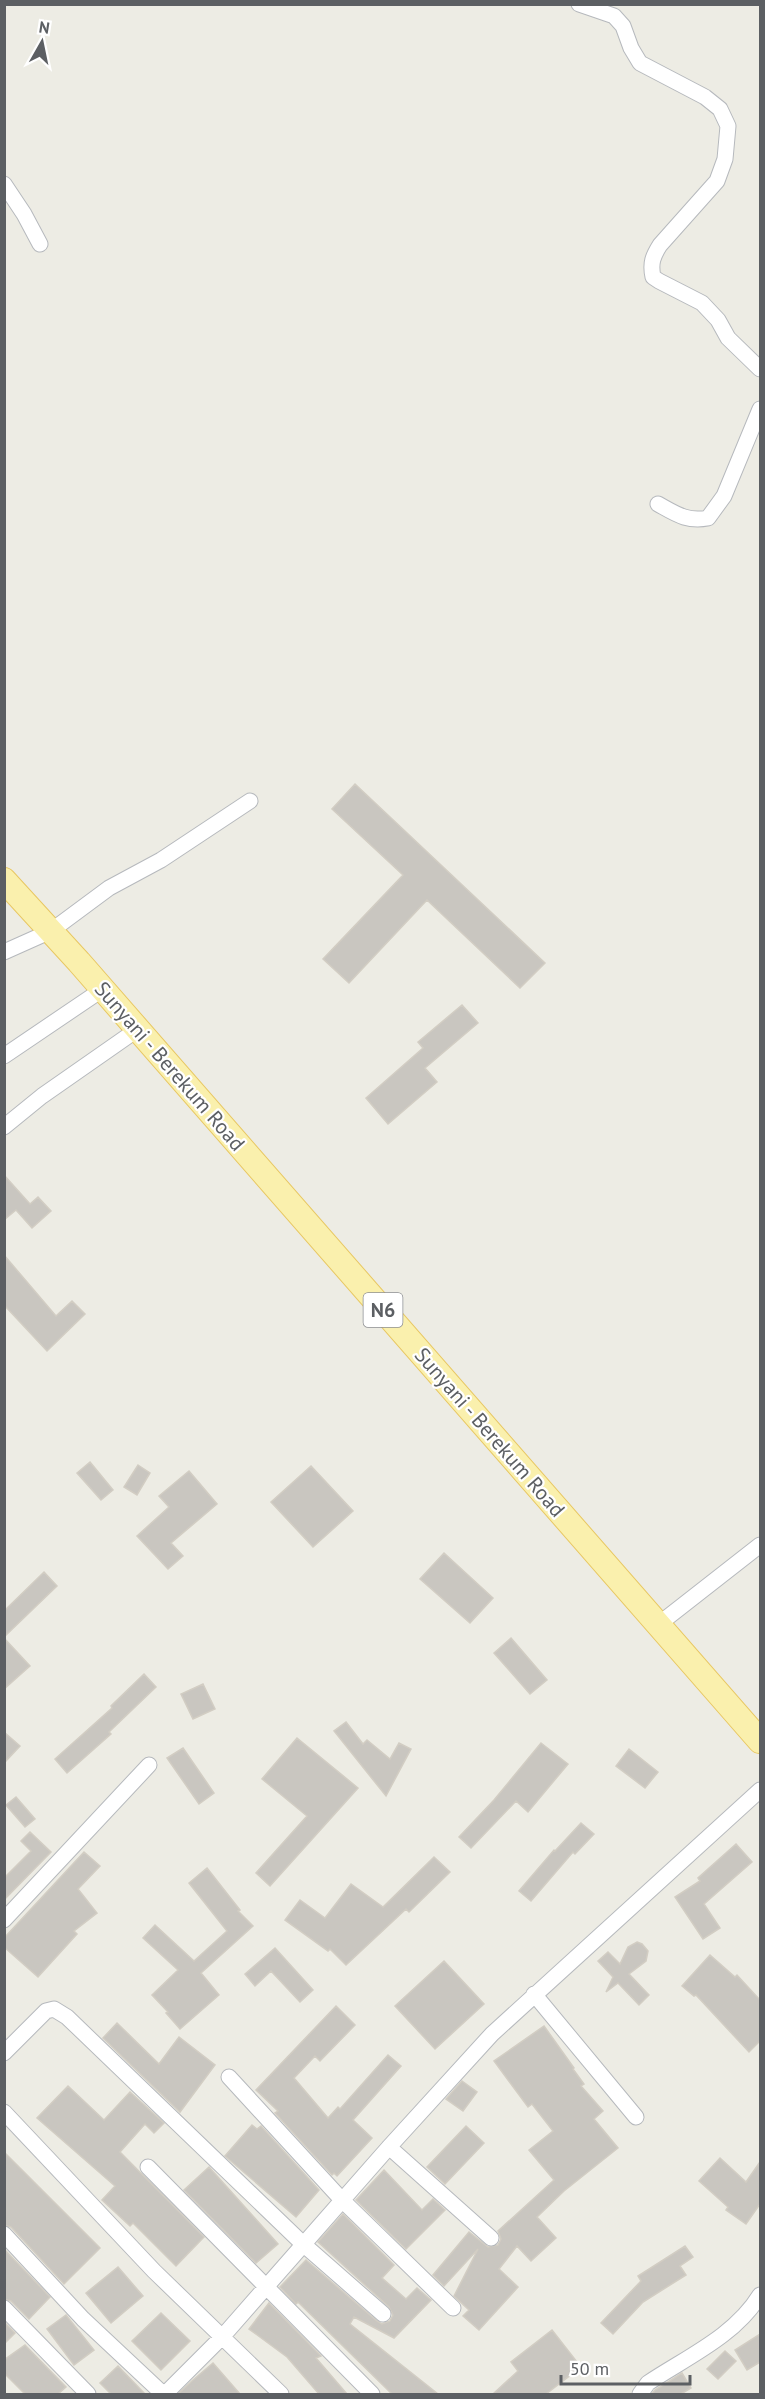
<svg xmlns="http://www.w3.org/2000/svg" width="765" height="2399" viewBox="0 0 765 2399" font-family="'PT Sans',sans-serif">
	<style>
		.building { fill: #c9c6c0; stroke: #d2cdc3; stroke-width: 1.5 }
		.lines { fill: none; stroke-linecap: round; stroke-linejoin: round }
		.street-casing { stroke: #b6b9bd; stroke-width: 17 }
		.primary-casing { stroke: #e8c762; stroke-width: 26 }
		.street { stroke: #fff; stroke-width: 15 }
		.primary { stroke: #faf0ad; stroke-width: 24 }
		.labels { text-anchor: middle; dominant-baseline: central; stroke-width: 4.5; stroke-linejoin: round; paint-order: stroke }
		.shield { fill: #fff; stroke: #8d8f92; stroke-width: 1.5 }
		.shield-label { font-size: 20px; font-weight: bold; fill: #5c5f63 }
		.street-label { font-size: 21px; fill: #5c5f63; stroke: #fff }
	</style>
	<rect width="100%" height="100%" fill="#edece4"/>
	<path class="building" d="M 355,784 L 545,963 L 520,988 L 427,900 L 349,983 L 323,959 L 403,875 L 332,809 Z
		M 462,1005 L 478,1023 L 425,1068 L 437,1082 L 388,1124 L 366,1098 L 423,1048 L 418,1042 Z
		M 4,1175 L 30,1204 L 38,1197 L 51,1211 L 32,1228 L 16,1210 L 4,1220 Z
		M 4,1255 L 56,1316 L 72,1301 L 85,1314 L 47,1351 L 4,1305 Z
		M 90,1462 L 113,1490 L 101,1500 L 77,1473 Z
		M 138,1465 L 150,1473 L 137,1495 L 124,1487 Z
		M 311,1466 L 353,1511 L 313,1547 L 271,1502 Z
		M 189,1471 L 217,1504 L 171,1543 L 183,1556 L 168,1569 L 137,1536 L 169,1507 L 159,1496 Z
		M 444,1553 L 493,1598 L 470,1623 L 420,1579 Z
		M 44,1572 L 57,1586 L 4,1637 L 4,1611 Z
		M 4,1638 L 30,1666 L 4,1689 Z
		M 511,1638 L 547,1680 L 530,1694 L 494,1653 Z
		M 144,1674 L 156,1687 L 109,1732 L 111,1734 L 67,1773 L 55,1759 L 112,1708 L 111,1706 Z
		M 203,1684 L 215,1709 L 193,1719 L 181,1694 Z
		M 346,1722 L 363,1744 L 367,1740 L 390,1759 L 399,1743 L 411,1749 L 386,1796 L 334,1731 Z
		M 4,1732 L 20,1746 L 4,1763 Z
		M 297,1738 L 358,1788 L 270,1886 L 256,1873 L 307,1816 L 262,1779 Z
		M 541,1743 L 568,1764 L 528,1812 L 516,1801 L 471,1848 L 459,1837 L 494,1800 Z
		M 183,1748 L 214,1793 L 199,1804 L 167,1758 Z
		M 629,1749 L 658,1772 L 645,1788 L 616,1766 Z
		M 16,1797 L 35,1819 L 25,1827 L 6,1805 Z
		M 581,1823 L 594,1834 L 575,1854 L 573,1852 L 531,1901 L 519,1891 L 554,1850 L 555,1851 Z
		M 30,1832 L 51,1852 L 4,1900 L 4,1878 L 31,1851 L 21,1841 Z
		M 736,1844 L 752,1862 L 704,1904 L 720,1928 L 703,1939 L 675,1897 L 700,1881 L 698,1878 Z
		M 84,1852 L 100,1866 L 78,1889 L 97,1913 L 74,1931 L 77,1934 L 38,1977 L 4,1947 L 4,1938 Z
		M 434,1857 L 450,1872 L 409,1912 L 406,1909 L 346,1965 L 330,1949 L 328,1951 L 285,1920 L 300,1900 L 325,1918 L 351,1884 L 383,1907 Z
		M 207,1868 L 240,1910 L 238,1911 L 253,1926 L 201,1973 L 219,1995 L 180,2029 L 166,2013 L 168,2012 L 152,1995 L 178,1970 L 143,1938 L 155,1925 L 194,1961 L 227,1931 L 189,1883 Z
		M 637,1942 L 642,1944 L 648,1951 L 646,1961 L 629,1974 L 649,1995 L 639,2005 L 618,1983 L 606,1992 L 613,1977 L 598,1961 L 608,1952 L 620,1964 L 628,1947 Z
		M 275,1948 L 313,1990 L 300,2002 L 271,1971 L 255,1986 L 245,1974 Z
		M 710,1955 L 735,1977 L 737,1975 L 760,2000 L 760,2041 L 749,2052 L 696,1995 L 694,1996 L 682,1986 Z
		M 444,1961 L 484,2004 L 435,2049 L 395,2006 Z
		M 336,2006 L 355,2025 L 320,2061 L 315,2056 L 294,2078 L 328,2118 L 338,2107 L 340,2109 L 388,2055 L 401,2066 L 353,2120 L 372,2138 L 337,2176 L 334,2173 L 332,2175 L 275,2113 L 278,2111 L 256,2090 Z
		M 117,2023 L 159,2064 L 179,2037 L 215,2065 L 180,2112 L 103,2038 Z
		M 544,2026 L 574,2068 L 573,2069 L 584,2084 L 581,2086 L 603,2111 L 594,2119 L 618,2148 L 564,2191 L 537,2217 L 556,2238 L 531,2261 L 517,2246 L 499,2269 L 518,2287 L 479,2330 L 463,2316 L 469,2310 L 454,2296 L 478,2249 L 444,2286 L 433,2275 L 469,2232 L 488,2247 L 498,2245 L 501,2239 L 498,2231 L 554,2180 L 529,2150 L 553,2131 L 532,2104 L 528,2107 L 494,2061 Z
		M 462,2081 L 477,2092 L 463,2111 L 446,2099 Z
		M 68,2086 L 104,2120 L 130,2092 L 164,2123 L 154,2133 L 145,2124 L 120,2152 L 204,2237 L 176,2266 L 133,2223 L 130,2226 L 102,2200 L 115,2186 L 37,2118 Z
		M 252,2125 L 257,2129 L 261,2126 L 319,2190 L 296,2217 L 225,2156 Z
		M 466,2126 L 484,2143 L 445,2184 L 427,2167 Z
		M 4,2152 L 100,2248 L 64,2284 L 11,2227 L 4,2225 Z
		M 720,2158 L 746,2182 L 760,2162 L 760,2204 L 746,2224 L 726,2210 L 728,2207 L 699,2181 Z
		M 209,2167 L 278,2244 L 256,2263 L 184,2190 Z
		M 384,2170 L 422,2210 L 433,2199 L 445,2210 L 406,2249 L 356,2200 Z
		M 343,2214 L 394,2265 L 382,2278 L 406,2299 L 417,2288 L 431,2300 L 394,2338 L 354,2317 L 350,2324 L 438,2394 L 392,2394 L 298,2302 L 296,2304 L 280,2287 L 306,2260 L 377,2321 L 382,2324 L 390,2321 L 393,2315 L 389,2307 L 318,2242 Z
		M 685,2246 L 693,2257 L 680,2266 L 686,2275 L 643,2302 L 613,2334 L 601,2323 L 641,2281 L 638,2276 Z
		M 4,2249 L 50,2297 L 29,2319 L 11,2301 L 4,2299 Z
		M 118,2267 L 143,2296 L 111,2323 L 86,2293 Z
		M 269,2303 L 321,2356 L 316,2358 L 347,2394 L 319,2394 L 287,2357 L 249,2329 Z
		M 161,2313 L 190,2341 L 161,2370 L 132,2341 Z
		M 66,2315 L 94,2350 L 74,2365 L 47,2329 Z
		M 4,2322 L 15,2333 L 4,2344 Z
		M 552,2330 L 581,2367 L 546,2394 L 493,2394 L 518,2371 L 511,2362 Z
		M 760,2334 L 760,2362 L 747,2370 L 735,2350 Z
		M 25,2345 L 66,2387 L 58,2394 L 25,2394 L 4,2373 L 4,2360 Z
		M 725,2351 L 736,2361 L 718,2379 L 707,2369 Z
		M 213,2363 L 240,2394 L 178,2394 L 193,2380 Z
		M 118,2366 L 145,2394 L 111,2394 L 100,2383 Z
		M 682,2373 L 691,2388 L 681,2394 L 652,2394 L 655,2390 Z"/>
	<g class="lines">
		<defs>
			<path id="street" d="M 579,4 L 614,16 L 623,26 L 631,48 L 640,63 L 705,97 L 720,109 L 728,126 L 725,159 L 717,181 L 660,245 C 653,256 650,263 653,277 L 659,281 L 702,303 L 718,320 L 728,338 L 760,369
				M 4,184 L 24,214 L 40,244
				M 658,504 C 676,514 687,522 708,518 L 724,496 L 760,409
				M 4,952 L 51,931 L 109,888 L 161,860 L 250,801
				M 4,1056 L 103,989
				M 4,1127 L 42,1096 L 138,1029
				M 659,1624 L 760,1545
				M 4,1920 L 149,1765
				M 534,1994 L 636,2117
				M 4,2053 L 46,2011 L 54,2009 L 67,2017 L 303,2244 L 383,2314
				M 229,2077 L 342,2200 L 453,2308
				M 4,2112 L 154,2271 L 281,2394
				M 389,2147 L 491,2238
				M 148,2167 L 372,2394
				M 4,2234 L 83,2319 L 163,2394
				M 4,2308 L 88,2394
				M 165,2394 L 223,2336 L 389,2147 L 492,2034 L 760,1790
				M 640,2394 L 648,2383 C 687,2357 735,2336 760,2295"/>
			<path id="primary" d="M 4,880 L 79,962 L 760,1741"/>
		</defs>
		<use href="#street" class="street-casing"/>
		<use href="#primary" class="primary-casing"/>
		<use href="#street" class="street"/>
		<use href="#primary" class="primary"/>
	</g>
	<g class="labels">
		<rect class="shield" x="363.5" y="1293" width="39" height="34" rx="4.5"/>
		<g class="shield-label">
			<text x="383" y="1310">N6</text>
		</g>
		<g class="street-label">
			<text transform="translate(170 1066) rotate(49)">Sunyani - Berekum Road</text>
			<text transform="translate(490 1432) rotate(49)">Sunyani - Berekum Road</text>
		</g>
	</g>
	<rect width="765" height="2399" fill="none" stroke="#5c5f63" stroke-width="12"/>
	<g transform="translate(42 42) rotate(9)" stroke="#ffffff" stroke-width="4.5" paint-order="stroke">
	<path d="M0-4.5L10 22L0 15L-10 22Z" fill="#5c5f63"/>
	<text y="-9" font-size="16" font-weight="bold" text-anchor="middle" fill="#5c5f63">N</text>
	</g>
	<path d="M561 2375v9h129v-9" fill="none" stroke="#5c5f63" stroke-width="3"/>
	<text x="570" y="2375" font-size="18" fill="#5c5f63" stroke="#ffffff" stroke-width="4.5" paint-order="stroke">50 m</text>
</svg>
